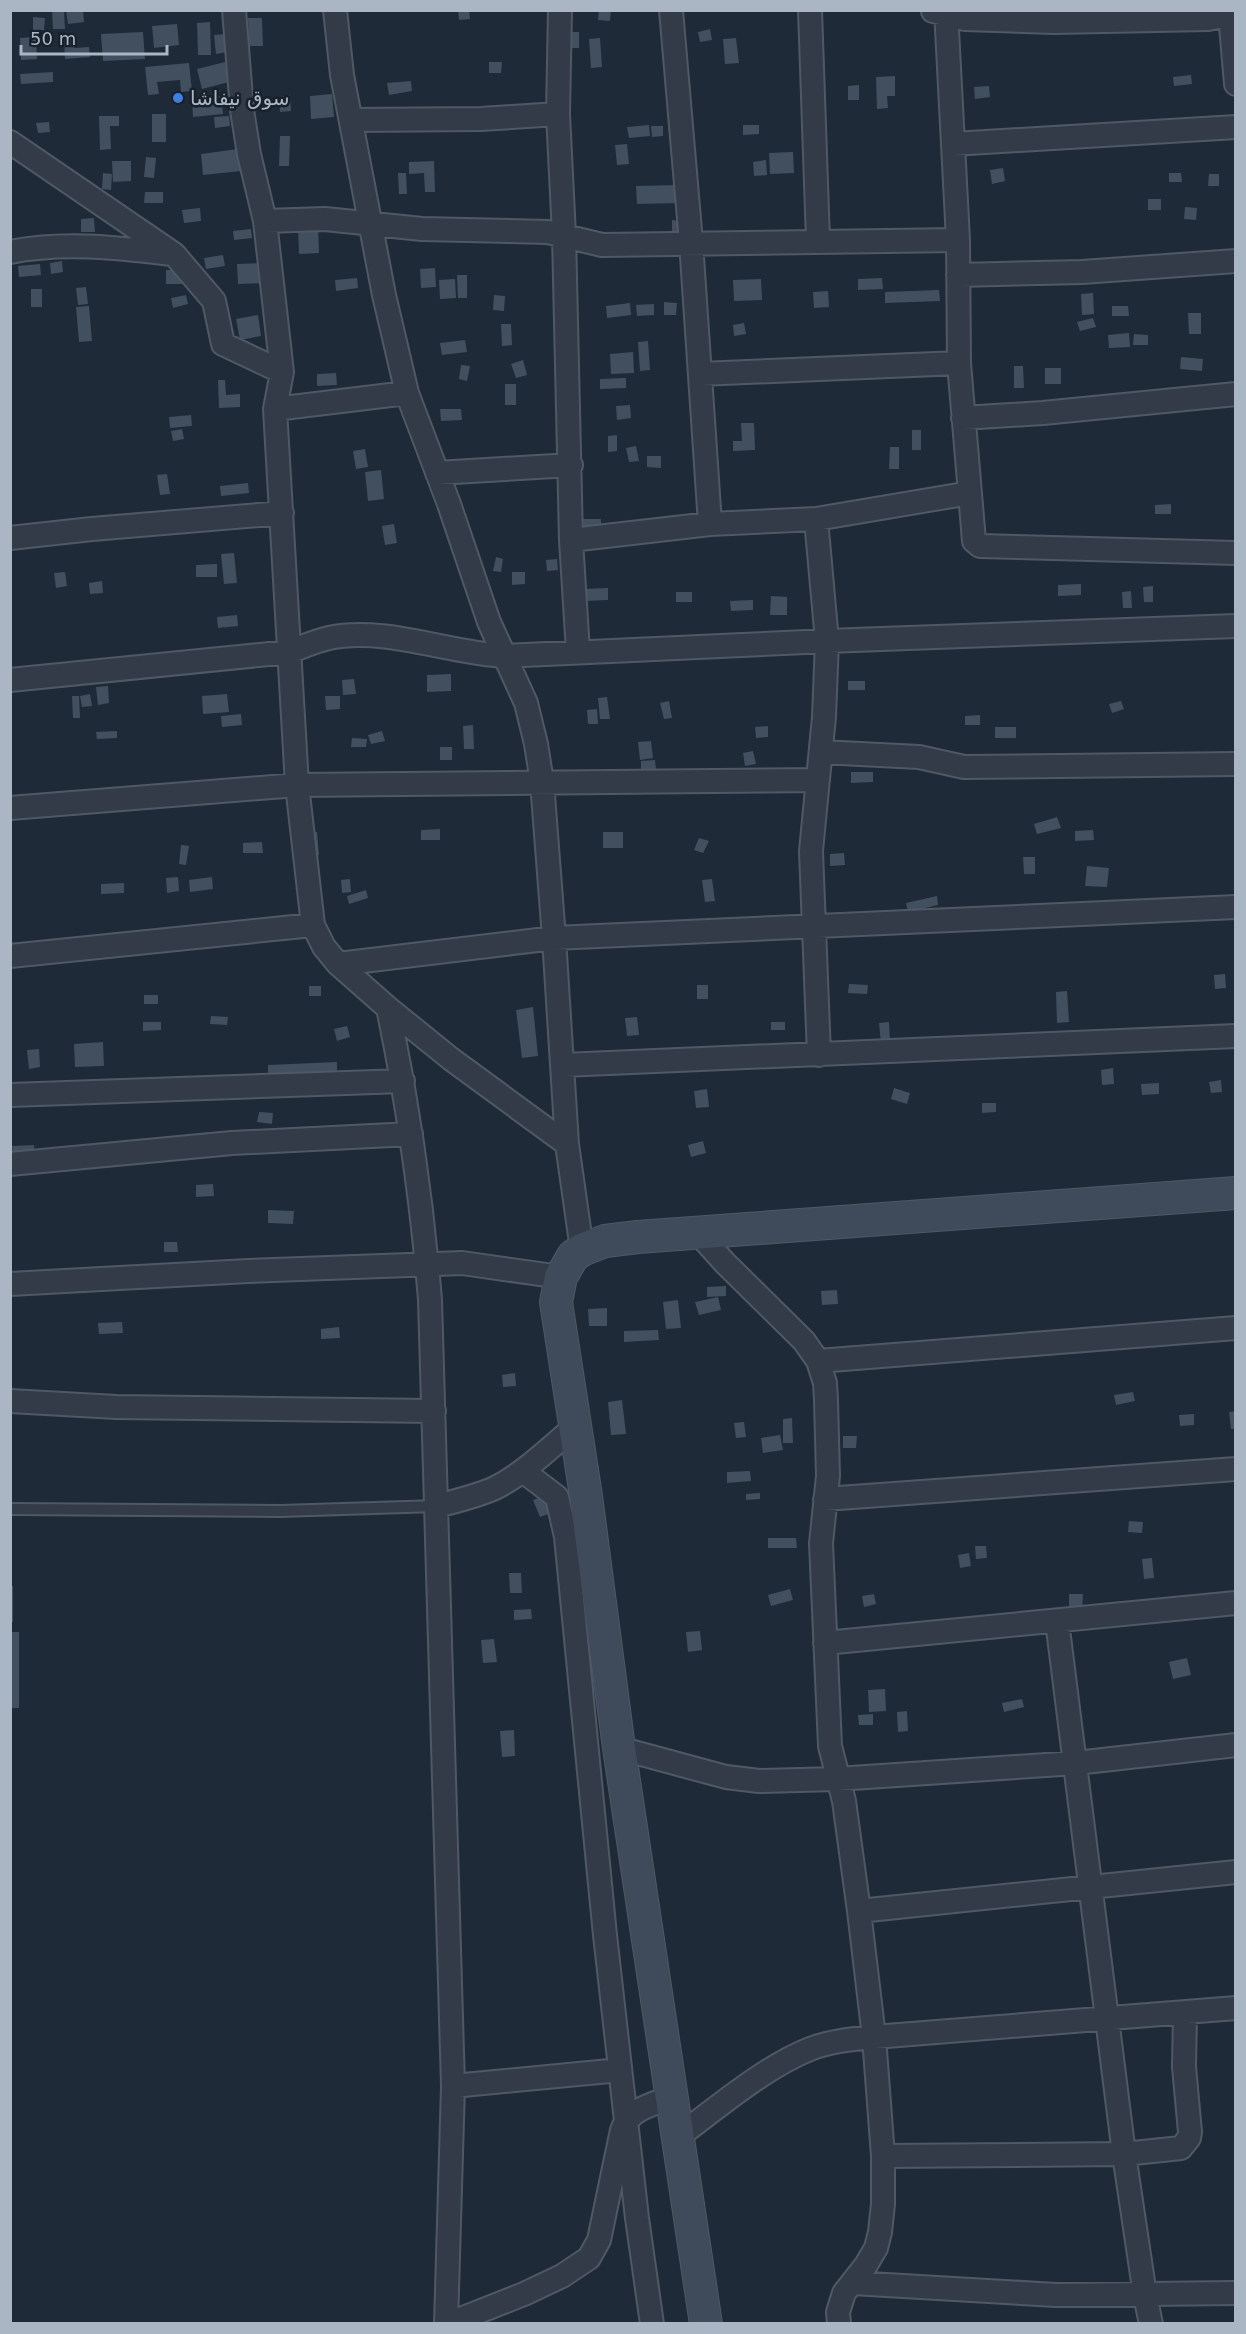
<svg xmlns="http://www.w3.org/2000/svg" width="1246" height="2334" viewBox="0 0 1246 2334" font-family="'DejaVu Sans',Cairo,sans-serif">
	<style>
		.building { fill: #414f5f }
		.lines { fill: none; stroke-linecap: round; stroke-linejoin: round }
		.service-casing { stroke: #4f5965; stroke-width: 14 }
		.minor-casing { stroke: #4f5965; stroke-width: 26 }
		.secondary-casing { stroke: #4f5965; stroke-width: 34 }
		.service { stroke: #323b47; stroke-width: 10 }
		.minor { stroke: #323b47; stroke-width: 22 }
		.secondary { stroke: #3f4b5a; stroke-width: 32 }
		.shop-dot { fill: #3f7fe0; stroke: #17212b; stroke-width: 2 }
		.labels { text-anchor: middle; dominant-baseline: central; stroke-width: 5; stroke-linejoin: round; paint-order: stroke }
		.poi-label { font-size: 20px; fill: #abb6c4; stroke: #17212b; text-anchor: start }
	</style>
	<rect width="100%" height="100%" fill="#1e2a37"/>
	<path class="building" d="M 52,10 L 64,10 L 65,29 L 53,29 Z
		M 66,10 L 83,10 L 84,22 L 68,24 Z
		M 458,10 L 469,10 L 470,19 L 459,20 Z
		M 599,10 L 611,10 L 610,21 L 598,20 Z
		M 33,17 L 45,18 L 44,30 L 33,30 Z
		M 248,18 L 262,18 L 263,46 L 249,46 Z
		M 210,22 L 211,55 L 198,55 L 197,23 Z
		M 177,24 L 179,45 L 154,48 L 152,26 Z
		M 710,29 L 712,40 L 700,42 L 698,32 Z
		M 143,32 L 145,59 L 103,61 L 101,34 Z
		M 569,32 L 579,32 L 579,48 L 569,48 Z
		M 225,34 L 227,52 L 216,54 L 214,35 Z
		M 36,37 L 37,59 L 21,60 L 20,38 Z
		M 74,38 L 75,48 L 89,47 L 90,57 L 65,59 L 64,39 Z
		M 600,38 L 602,67 L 591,68 L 589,39 Z
		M 736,38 L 739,63 L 725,64 L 723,39 Z
		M 225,62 L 229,82 L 202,89 L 197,69 Z
		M 489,62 L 502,62 L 501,73 L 489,73 Z
		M 189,63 L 192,91 L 181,92 L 180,80 L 157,82 L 159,94 L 148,95 L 145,67 Z
		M 53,72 L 53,82 L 21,84 L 20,74 Z
		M 1191,75 L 1192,84 L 1174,86 L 1173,77 Z
		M 895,76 L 895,96 L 887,96 L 888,108 L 877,109 L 876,77 Z
		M 411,81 L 412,91 L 389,95 L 387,83 Z
		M 859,85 L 859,100 L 848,100 L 848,86 Z
		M 989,86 L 990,97 L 975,99 L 974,87 Z
		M 332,94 L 334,117 L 311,119 L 310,96 Z
		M 290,95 L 291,111 L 280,112 L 279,97 Z
		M 221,96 L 223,114 L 193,117 L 192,99 Z
		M 152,114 L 166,114 L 166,142 L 152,142 Z
		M 99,116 L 119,116 L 119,126 L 110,126 L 111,149 L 100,150 Z
		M 229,116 L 230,126 L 215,128 L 214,117 Z
		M 49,122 L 50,132 L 38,133 L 36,123 Z
		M 649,125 L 650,136 L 629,138 L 627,127 Z
		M 743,125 L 759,125 L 759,134 L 743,135 Z
		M 651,126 L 663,126 L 663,136 L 652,137 Z
		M 280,136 L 290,136 L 289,166 L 279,166 Z
		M 627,144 L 629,164 L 617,165 L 615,145 Z
		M 238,149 L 241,171 L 203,175 L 201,154 Z
		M 793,152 L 794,173 L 770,174 L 769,153 Z
		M 146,157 L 156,158 L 154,178 L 144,177 Z
		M 766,160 L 767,175 L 754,176 L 753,162 Z
		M 112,161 L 131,161 L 131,181 L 113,182 Z
		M 434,161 L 435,192 L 425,192 L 424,173 L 409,174 L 409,162 Z
		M 1003,168 L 1005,181 L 992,184 L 990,170 Z
		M 103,173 L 112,174 L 111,190 L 102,189 Z
		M 398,173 L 406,173 L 407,194 L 399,194 Z
		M 1169,173 L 1181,173 L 1182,182 L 1169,182 Z
		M 1209,174 L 1219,174 L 1219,186 L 1208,186 Z
		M 679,185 L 680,203 L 637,204 L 636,186 Z
		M 145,192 L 163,192 L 163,203 L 144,203 Z
		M 1148,199 L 1161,199 L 1161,210 L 1148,210 Z
		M 1185,207 L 1197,208 L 1196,220 L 1184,219 Z
		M 200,208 L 201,221 L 184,223 L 182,210 Z
		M 94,218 L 95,232 L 81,232 L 81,219 Z
		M 672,220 L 681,221 L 681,237 L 672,237 Z
		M 318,225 L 319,253 L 299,254 L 298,227 Z
		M 251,229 L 252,238 L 234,240 L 233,231 Z
		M 223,255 L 225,266 L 206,269 L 204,258 Z
		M 62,261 L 63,272 L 51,274 L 50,263 Z
		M 265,263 L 265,283 L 238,284 L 237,264 Z
		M 40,264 L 41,275 L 19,277 L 18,266 Z
		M 435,268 L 436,287 L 421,288 L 420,269 Z
		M 166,270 L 182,270 L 182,284 L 166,284 Z
		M 457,275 L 467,275 L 467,298 L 458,298 Z
		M 357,278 L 358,288 L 336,291 L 335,280 Z
		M 882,278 L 883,289 L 858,290 L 858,279 Z
		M 455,279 L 456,298 L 440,299 L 439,280 Z
		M 761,279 L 762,300 L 734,301 L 733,280 Z
		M 86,287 L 88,304 L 78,305 L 76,288 Z
		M 31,289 L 42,289 L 42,307 L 31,307 Z
		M 939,290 L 940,301 L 885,303 L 885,292 Z
		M 828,291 L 829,307 L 814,308 L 813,292 Z
		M 1093,293 L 1094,314 L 1082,315 L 1081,294 Z
		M 186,295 L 188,304 L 173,308 L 171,298 Z
		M 494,295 L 505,296 L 504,311 L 493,310 Z
		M 664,302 L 677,303 L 676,315 L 664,315 Z
		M 630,303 L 631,315 L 607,318 L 606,306 Z
		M 654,304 L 654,315 L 637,316 L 636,305 Z
		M 89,306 L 92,341 L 79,342 L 76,307 Z
		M 1112,306 L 1128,306 L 1129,316 L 1112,316 Z
		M 1188,313 L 1201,313 L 1201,334 L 1189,334 Z
		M 258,315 L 261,336 L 240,340 L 236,319 Z
		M 1093,318 L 1096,327 L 1080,331 L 1077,322 Z
		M 744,323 L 746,334 L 734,336 L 733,325 Z
		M 501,324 L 511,324 L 512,345 L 502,346 Z
		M 1129,333 L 1130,347 L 1109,348 L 1108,335 Z
		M 1134,334 L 1148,335 L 1148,345 L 1133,345 Z
		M 465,340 L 467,352 L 442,355 L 440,343 Z
		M 648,341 L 650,370 L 640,371 L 638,342 Z
		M 633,352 L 634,373 L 611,374 L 610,354 Z
		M 1181,357 L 1203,359 L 1202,371 L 1180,369 Z
		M 523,360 L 527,375 L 516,378 L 511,364 Z
		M 461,365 L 470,366 L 467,381 L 459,379 Z
		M 1014,366 L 1023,366 L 1024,388 L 1014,388 Z
		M 1045,368 L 1061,368 L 1061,384 L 1045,384 Z
		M 336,373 L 337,385 L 317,386 L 317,374 Z
		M 626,378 L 626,388 L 600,389 L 600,379 Z
		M 218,380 L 225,380 L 226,395 L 240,394 L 240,407 L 219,408 Z
		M 505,384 L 516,384 L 516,405 L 505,405 Z
		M 630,405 L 631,418 L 617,420 L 616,406 Z
		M 440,409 L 461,409 L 462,420 L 441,421 Z
		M 191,415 L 192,426 L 170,428 L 169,417 Z
		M 741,423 L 754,423 L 755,450 L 733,451 L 733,441 L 742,441 Z
		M 182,429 L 184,439 L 173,441 L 171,431 Z
		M 912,430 L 921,430 L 921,450 L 912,450 Z
		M 617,435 L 617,451 L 608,452 L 608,436 Z
		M 636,446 L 639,461 L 629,462 L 626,448 Z
		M 890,447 L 899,447 L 899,469 L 889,469 Z
		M 365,449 L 368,467 L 356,469 L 353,451 Z
		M 647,456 L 661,456 L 661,468 L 647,467 Z
		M 381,470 L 384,499 L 368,501 L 365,472 Z
		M 167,474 L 170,494 L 160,495 L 157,475 Z
		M 248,483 L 249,493 L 221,496 L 220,486 Z
		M 1171,504 L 1171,514 L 1155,514 L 1155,505 Z
		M 583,519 L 601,519 L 601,529 L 584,529 Z
		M 394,524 L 397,543 L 385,545 L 382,526 Z
		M 234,553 L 237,583 L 224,584 L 221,554 Z
		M 496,557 L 503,559 L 501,572 L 493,571 Z
		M 557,559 L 558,570 L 547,571 L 546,560 Z
		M 217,564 L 217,577 L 196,577 L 196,565 Z
		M 65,572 L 67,586 L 56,588 L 54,573 Z
		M 512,572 L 525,572 L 525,584 L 512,585 Z
		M 102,581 L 103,593 L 90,594 L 89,583 Z
		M 1081,584 L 1081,595 L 1058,596 L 1058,585 Z
		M 1153,586 L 1153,602 L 1144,602 L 1143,587 Z
		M 608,588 L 608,600 L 585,601 L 584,589 Z
		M 1131,591 L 1132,608 L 1123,608 L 1122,592 Z
		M 676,592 L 692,592 L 692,602 L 676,602 Z
		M 771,596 L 787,597 L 787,615 L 770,615 Z
		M 753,600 L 753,610 L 731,611 L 730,601 Z
		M 237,615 L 238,626 L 218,628 L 217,617 Z
		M 451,674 L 451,691 L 427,692 L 427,675 Z
		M 354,679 L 356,694 L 343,695 L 342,680 Z
		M 848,681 L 865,681 L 865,690 L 848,690 Z
		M 108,686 L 109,703 L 98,705 L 96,687 Z
		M 90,694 L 92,706 L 82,707 L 80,696 Z
		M 227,694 L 229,712 L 203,714 L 202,696 Z
		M 72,696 L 79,696 L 80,718 L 73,718 Z
		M 325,696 L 340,696 L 340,709 L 326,710 Z
		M 607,697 L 610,719 L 600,719 L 598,698 Z
		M 669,701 L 672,718 L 664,719 L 660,703 Z
		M 1121,701 L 1124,709 L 1112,713 L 1109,704 Z
		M 597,709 L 598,724 L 588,724 L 587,710 Z
		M 241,714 L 242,725 L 222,727 L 221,716 Z
		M 980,715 L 980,725 L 965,725 L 965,716 Z
		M 473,725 L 474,749 L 464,749 L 463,726 Z
		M 768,726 L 768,737 L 756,738 L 755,727 Z
		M 995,727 L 1016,727 L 1016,738 L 995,738 Z
		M 117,731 L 117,738 L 97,739 L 96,732 Z
		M 382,731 L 385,741 L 371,744 L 368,735 Z
		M 352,738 L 367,739 L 366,747 L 351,747 Z
		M 651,741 L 653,758 L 640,760 L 638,742 Z
		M 440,747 L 452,747 L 452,760 L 440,760 Z
		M 753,751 L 756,764 L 745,766 L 743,753 Z
		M 655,760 L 656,770 L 641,771 L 641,761 Z
		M 851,772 L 873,772 L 873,782 L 851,783 Z
		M 1057,817 L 1061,828 L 1037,834 L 1034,824 Z
		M 440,829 L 440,840 L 421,840 L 421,830 Z
		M 1093,830 L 1094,840 L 1075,841 L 1075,831 Z
		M 308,832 L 317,832 L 319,855 L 310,856 Z
		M 603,832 L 623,832 L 623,848 L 603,848 Z
		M 699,838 L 709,841 L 703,853 L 694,850 Z
		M 262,842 L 263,853 L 243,853 L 243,843 Z
		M 181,845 L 189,846 L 186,865 L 179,864 Z
		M 844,853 L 845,865 L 830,866 L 830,854 Z
		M 1023,857 L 1035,857 L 1035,874 L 1024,874 Z
		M 1087,866 L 1109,868 L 1107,887 L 1085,886 Z
		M 178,877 L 179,891 L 167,893 L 166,878 Z
		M 212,877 L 213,889 L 190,892 L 189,880 Z
		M 350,879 L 351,892 L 342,893 L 341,880 Z
		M 712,879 L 715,901 L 705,902 L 702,880 Z
		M 124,883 L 124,893 L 101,894 L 101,884 Z
		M 366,890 L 368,898 L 349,904 L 347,896 Z
		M 937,896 L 938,905 L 908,912 L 906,903 Z
		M 1225,974 L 1226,988 L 1215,989 L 1214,975 Z
		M 849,984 L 868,985 L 867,994 L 848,993 Z
		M 697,985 L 708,985 L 708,999 L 697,999 Z
		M 309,986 L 321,986 L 321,996 L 309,996 Z
		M 1067,991 L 1069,1022 L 1057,1023 L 1056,992 Z
		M 144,995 L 158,995 L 158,1004 L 144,1004 Z
		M 533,1007 L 538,1056 L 522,1058 L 516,1010 Z
		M 211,1016 L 228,1017 L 227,1025 L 210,1024 Z
		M 637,1017 L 639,1035 L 627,1036 L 625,1018 Z
		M 143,1022 L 161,1022 L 161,1030 L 143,1031 Z
		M 771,1022 L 785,1022 L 785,1030 L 771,1030 Z
		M 889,1022 L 890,1043 L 881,1044 L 879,1023 Z
		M 347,1026 L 350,1037 L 337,1041 L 334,1029 Z
		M 103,1042 L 104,1066 L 75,1067 L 74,1044 Z
		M 39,1049 L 40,1067 L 29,1069 L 27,1050 Z
		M 337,1062 L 337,1074 L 268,1077 L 268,1065 Z
		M 1113,1068 L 1114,1084 L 1102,1085 L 1101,1070 Z
		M 1221,1080 L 1222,1092 L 1211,1093 L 1209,1082 Z
		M 1159,1083 L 1159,1094 L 1142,1095 L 1141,1084 Z
		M 894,1088 L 910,1093 L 907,1104 L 891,1099 Z
		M 707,1089 L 709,1107 L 696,1108 L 694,1091 Z
		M 982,1103 L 996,1103 L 996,1112 L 982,1113 Z
		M 259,1112 L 273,1113 L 272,1124 L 257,1122 Z
		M 703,1141 L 706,1153 L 691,1157 L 688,1145 Z
		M 34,1145 L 35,1158 L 13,1159 L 12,1146 Z
		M 213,1184 L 214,1196 L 196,1197 L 196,1185 Z
		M 268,1210 L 294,1211 L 293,1224 L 268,1223 Z
		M 164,1242 L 177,1242 L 178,1252 L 164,1252 Z
		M 726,1286 L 726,1296 L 707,1297 L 707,1287 Z
		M 837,1290 L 838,1304 L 822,1305 L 821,1291 Z
		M 718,1297 L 721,1310 L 699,1315 L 695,1302 Z
		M 678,1300 L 681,1328 L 666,1329 L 663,1302 Z
		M 607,1308 L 607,1326 L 589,1326 L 588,1309 Z
		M 122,1322 L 123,1333 L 99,1334 L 98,1323 Z
		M 339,1327 L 340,1338 L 321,1339 L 321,1329 Z
		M 658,1330 L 659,1340 L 624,1342 L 624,1331 Z
		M 515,1373 L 516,1386 L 503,1387 L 502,1375 Z
		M 1133,1392 L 1135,1401 L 1116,1405 L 1114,1395 Z
		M 622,1400 L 626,1434 L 611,1435 L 608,1402 Z
		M 1236,1411 L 1236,1429 L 1231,1429 L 1229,1412 Z
		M 1194,1414 L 1194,1425 L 1180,1426 L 1179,1415 Z
		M 792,1418 L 793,1443 L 783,1443 L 783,1419 Z
		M 744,1422 L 746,1437 L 736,1438 L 734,1423 Z
		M 780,1435 L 783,1450 L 763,1453 L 761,1438 Z
		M 843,1436 L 857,1436 L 856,1448 L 843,1448 Z
		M 750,1471 L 751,1481 L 727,1483 L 727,1472 Z
		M 760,1493 L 760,1499 L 746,1500 L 746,1494 Z
		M 545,1496 L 551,1513 L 540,1517 L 533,1500 Z
		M 1129,1521 L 1143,1522 L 1142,1533 L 1128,1532 Z
		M 768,1538 L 796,1538 L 797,1548 L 768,1548 Z
		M 975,1546 L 986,1546 L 987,1558 L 976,1559 Z
		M 969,1553 L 971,1566 L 960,1568 L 958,1555 Z
		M 1152,1558 L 1154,1578 L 1144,1579 L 1142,1559 Z
		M 509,1573 L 521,1573 L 522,1593 L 510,1593 Z
		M 10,1586 L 13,1586 L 13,1622 L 10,1622 Z
		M 790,1589 L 793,1600 L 771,1606 L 768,1595 Z
		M 874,1594 L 876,1604 L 864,1607 L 862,1596 Z
		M 1069,1594 L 1083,1594 L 1082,1616 L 1069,1615 Z
		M 531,1609 L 532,1619 L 514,1620 L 514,1610 Z
		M 700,1631 L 702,1650 L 688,1652 L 686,1632 Z
		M 10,1632 L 19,1632 L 19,1708 L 10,1708 Z
		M 494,1639 L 497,1662 L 483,1663 L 481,1640 Z
		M 1187,1658 L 1191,1675 L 1173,1679 L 1169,1662 Z
		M 885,1689 L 886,1711 L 869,1712 L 868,1690 Z
		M 1022,1699 L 1024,1707 L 1004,1712 L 1002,1703 Z
		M 907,1711 L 908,1731 L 898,1732 L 897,1712 Z
		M 873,1714 L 873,1725 L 859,1725 L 858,1715 Z
		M 514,1730 L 515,1756 L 502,1757 L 500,1731 Z"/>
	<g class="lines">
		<defs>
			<path id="service" d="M 10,1509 L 280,1511 L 437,1506"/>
			<path id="minor" d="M 234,10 L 242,110 L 249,154 L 265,221 L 282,372 L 275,409 L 297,785 L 313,925 L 324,947 L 338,964 L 388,1008 L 451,1059 L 567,1144 L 582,1250
				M 335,10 L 342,75 L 384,295 L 407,393 L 449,504 L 489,622 L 526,703 L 536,744 L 542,782 L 554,938 L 567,1144
				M 560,10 L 558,114 L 564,235 L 571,540 L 578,652
				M 671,10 L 691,242 L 710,524
				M 810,10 L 818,241
				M 946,10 L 958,240 L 959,363 L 974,541 L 980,546 L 1236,553
				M 933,11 L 965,19 L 1054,22 L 1208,19 L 1236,13
				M 1230,14 L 1236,84
				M 351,120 L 481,119 L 558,114
				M 10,142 L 174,254 L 214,301 L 223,344 L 282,372
				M 953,144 L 1236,127
				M 265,221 L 325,219 L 422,229 L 548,232 L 602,245 L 958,240
				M 10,252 C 64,241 119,248 172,254
				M 958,275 L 1082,272 L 1236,261
				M 700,374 L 959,363
				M 275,409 L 407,393
				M 963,418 L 1043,413 L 1236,394
				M 437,473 L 571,465
				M 816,519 L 827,641 L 824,717 L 811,851 L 819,1055
				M 10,538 L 92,529 L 282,513
				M 571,540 L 710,524 L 816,519 L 970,493
				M 10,680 L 289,652 C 302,647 315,641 329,638 C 384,626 448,653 504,656 L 827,641 L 1236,626
				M 821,752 L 919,757 L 964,767 L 1236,764
				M 10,808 L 297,785 L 818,780
				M 10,956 L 313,925
				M 338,964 L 554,938 L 1236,907
				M 388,1008 C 408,1104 422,1202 430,1300 L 453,2086 L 446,2324
				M 563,1065 L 1236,1036
				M 10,1095 L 403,1081
				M 10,1164 L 232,1143 L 411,1134
				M 697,1232 L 725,1263 L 804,1341 L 818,1361
				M 10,1284 L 248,1271 L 462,1263 L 561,1277
				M 10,1401 L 116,1407 L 434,1411
				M 523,1471 L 557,1497 L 566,1537 L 605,1935 L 637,2218 L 652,2324
				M 825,1499 L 1236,1469
				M 437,1506 C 457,1501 477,1496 495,1488 C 525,1473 550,1447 576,1426
				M 1057,1621 L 1124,2154 L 1145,2295 L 1151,2324
				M 825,1643 L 1236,1603
				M 619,1748 L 726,1777 L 759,1781 L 837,1779 L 1076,1763 L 1236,1745
				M 859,1911 L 1236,1872
				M 453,2086 L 620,2070
				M 679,2136 C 718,2107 765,2067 810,2049 C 831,2041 852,2039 874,2037 L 1236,2008
				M 883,2156 L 1124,2154 L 1181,2148 L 1189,2138 L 1190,2132 L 1184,2067 L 1185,2013
				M 852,2283 L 1056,2295 L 1236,2293
				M 448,2324 L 524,2294 L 562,2276 L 589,2258 L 599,2240 L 622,2130 C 629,2109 652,2105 671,2097
				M 839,2324 L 838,2312 L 844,2293 L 866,2265 L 876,2248 L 880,2232 L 883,2204 L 883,2156 L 874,2037 L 859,1911 L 844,1801 L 830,1746 L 821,1543 L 828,1476 L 826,1400 L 825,1383 L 818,1361 L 1236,1328"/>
			<path id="secondary" d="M 706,2324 L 619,1748 L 586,1496 L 556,1302 L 561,1277 L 573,1256 L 582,1250 L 605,1241 L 638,1237 L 1236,1193"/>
		</defs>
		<use href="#service" class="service-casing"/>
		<use href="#minor" class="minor-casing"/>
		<use href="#secondary" class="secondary-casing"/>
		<use href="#service" class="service"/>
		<use href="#minor" class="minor"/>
		<use href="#secondary" class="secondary"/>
	</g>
	<circle class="shop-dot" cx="178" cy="98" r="6"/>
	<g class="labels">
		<g class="poi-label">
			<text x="190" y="98">سوق نيفاشا</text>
		</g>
	</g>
	<rect width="1246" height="2334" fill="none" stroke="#abb6c4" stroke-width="24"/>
	<path d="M21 45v9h146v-9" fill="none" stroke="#abb6c4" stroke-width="3"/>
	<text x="30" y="45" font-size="18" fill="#abb6c4" stroke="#17212b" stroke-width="4.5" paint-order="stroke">50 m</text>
</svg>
